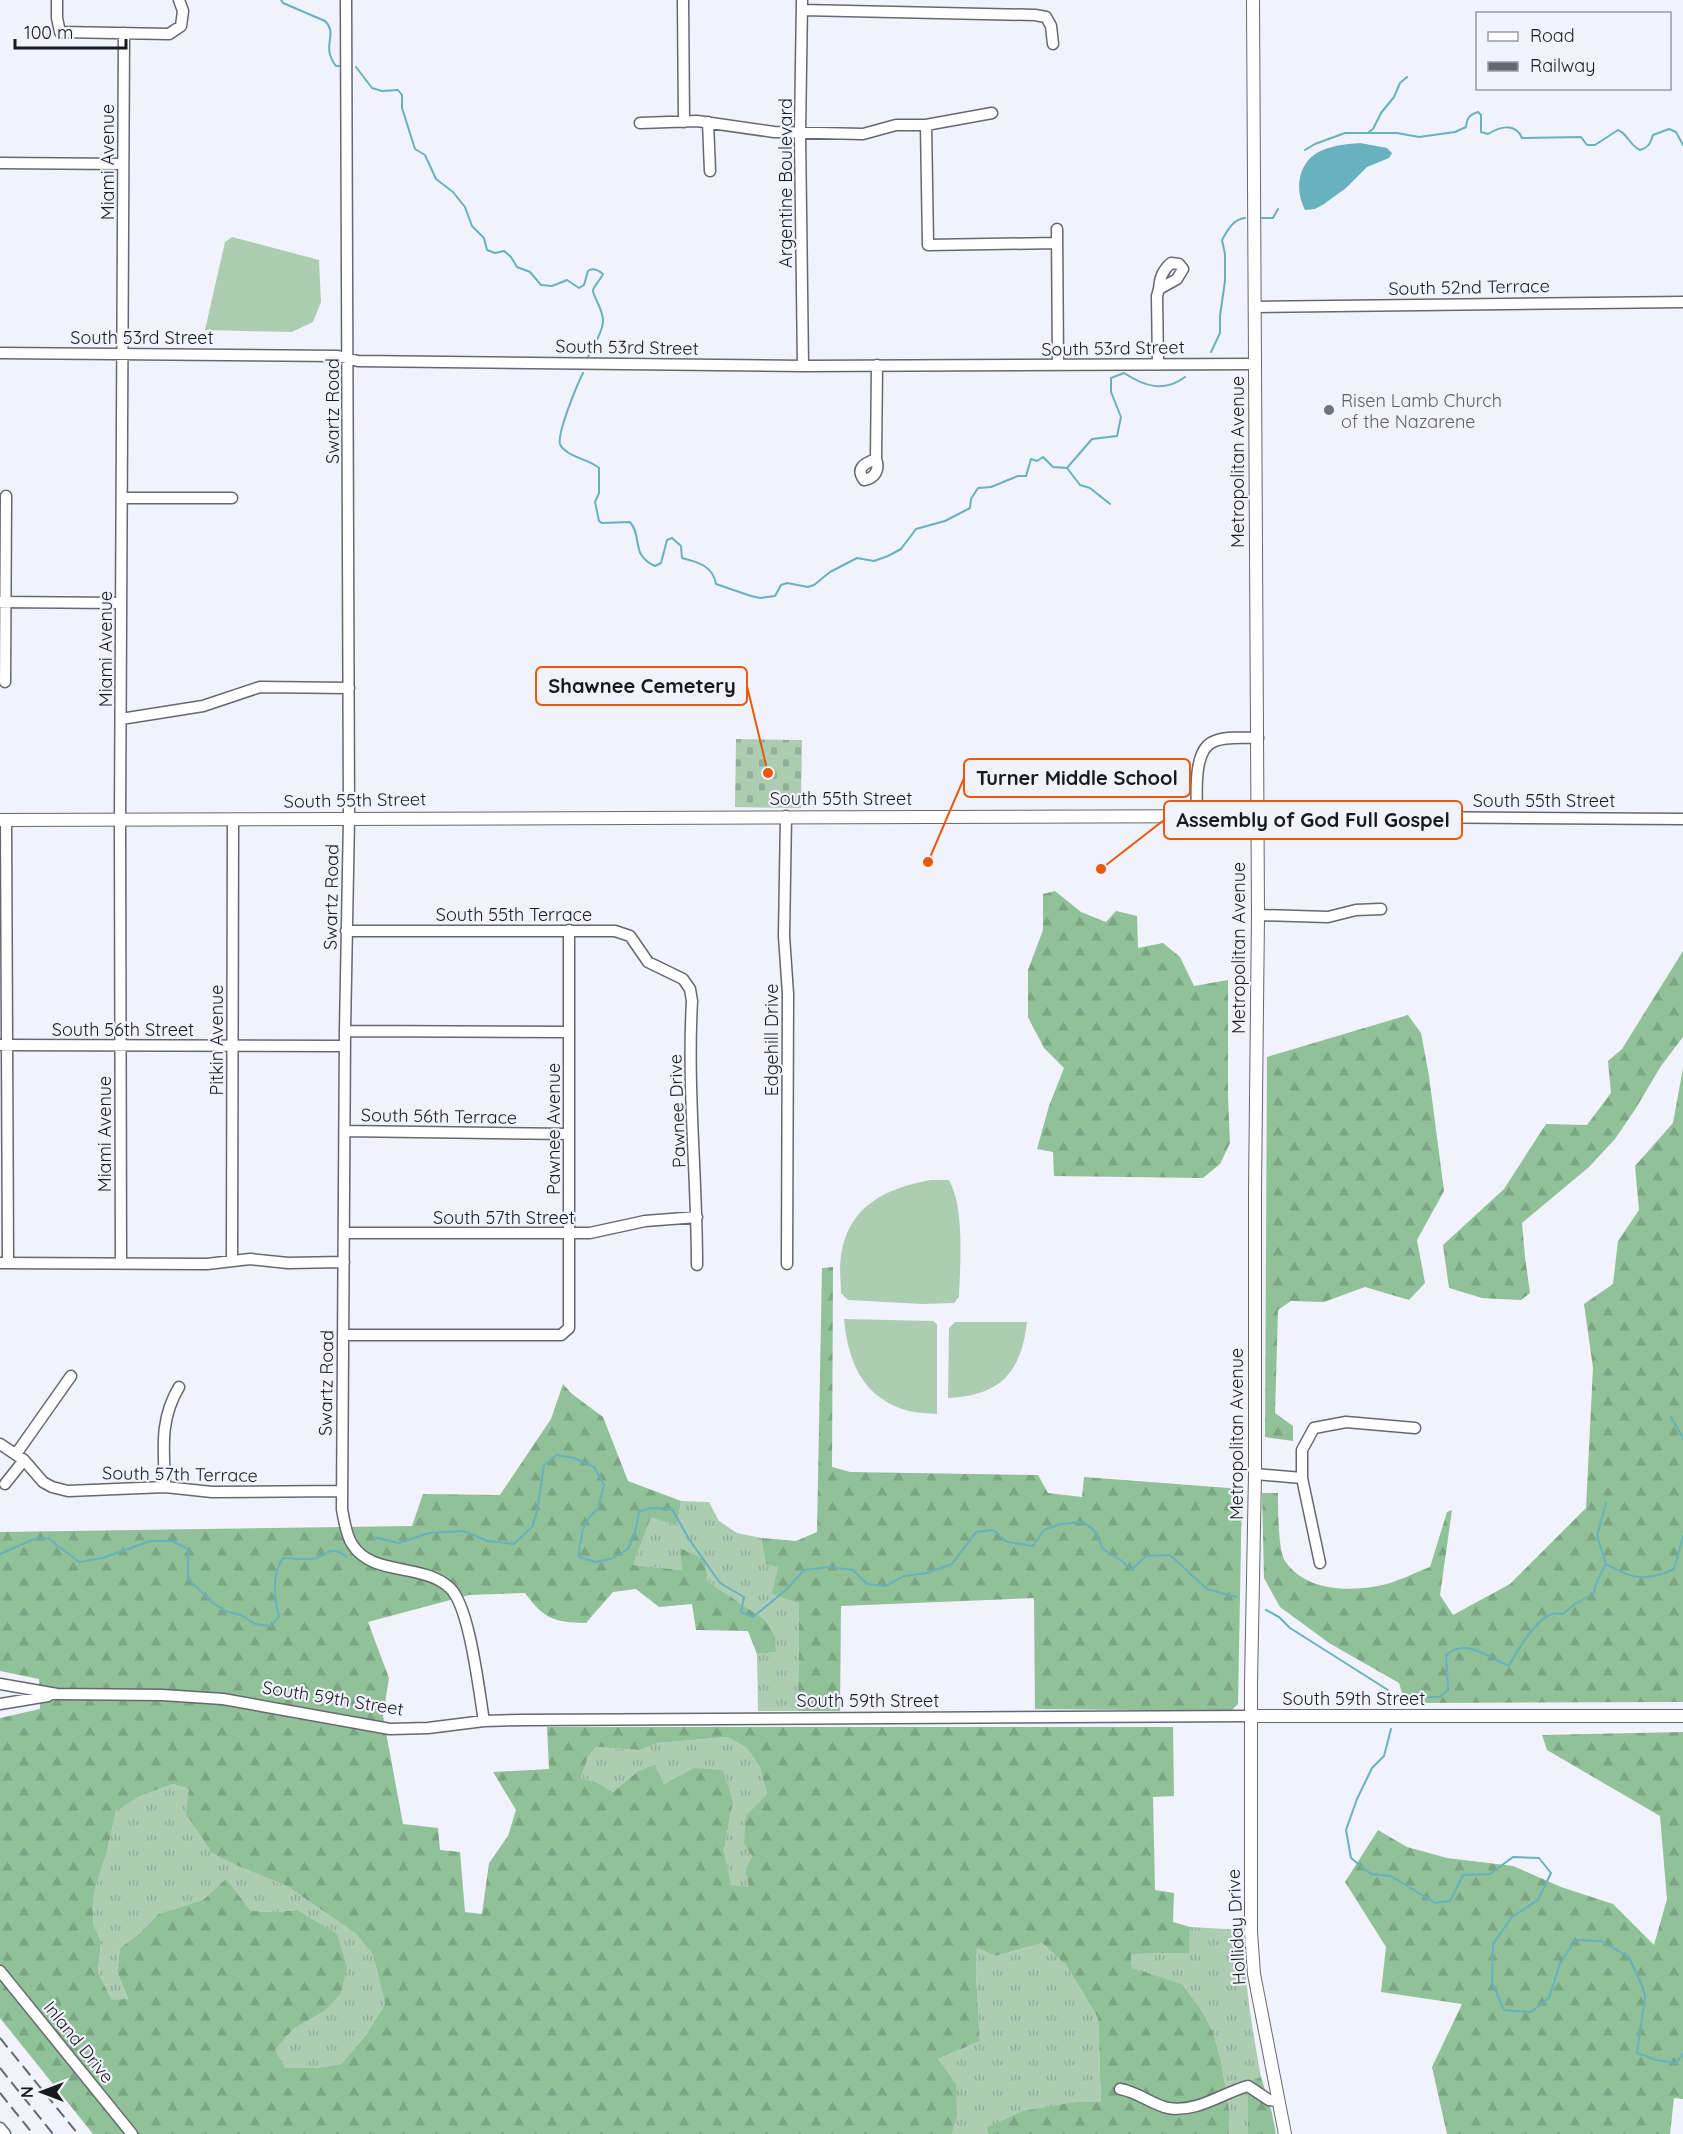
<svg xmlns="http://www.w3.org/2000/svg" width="1683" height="2134" viewBox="0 0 1683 2134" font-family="Quicksand,sans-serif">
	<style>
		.grass { fill: url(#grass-tufts) }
		.forest { fill: url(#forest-firs); fill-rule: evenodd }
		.cemetery { fill: url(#cemetery-stones) }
		.pitch { fill: #accdb2 }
		.water { fill: #67b2be }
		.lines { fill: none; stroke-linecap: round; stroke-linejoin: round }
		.stream { stroke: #67b2be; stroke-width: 2 }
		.minor-casing { stroke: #66686f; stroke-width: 13 }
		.major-casing { stroke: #66686f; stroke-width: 14 }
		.minor { stroke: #fff; stroke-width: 10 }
		.major { stroke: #fff; stroke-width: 12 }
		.rail { stroke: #67686d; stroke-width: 2; stroke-dasharray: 12 6; stroke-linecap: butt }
		.worship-dot { fill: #6b7280; stroke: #f1f2fb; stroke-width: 2 }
		.labels { text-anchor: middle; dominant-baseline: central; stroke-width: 4.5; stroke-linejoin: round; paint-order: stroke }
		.street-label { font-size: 18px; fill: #191a1d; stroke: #f1f2fb }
		.worship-label { font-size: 18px; fill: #5b616d; stroke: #f1f2fb; text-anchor: start }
		.leader { fill: none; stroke: #e8590c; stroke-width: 2 }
		.callout-dot { fill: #e8590c; stroke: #f1f2fb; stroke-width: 2 }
		.callout { fill: #f1f2fb; stroke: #e8590c; stroke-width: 2 }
		.callout-label { font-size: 20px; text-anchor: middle; font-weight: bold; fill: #191a1d }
	</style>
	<defs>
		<pattern id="grass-tufts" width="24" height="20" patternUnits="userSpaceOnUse" patternTransform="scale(1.5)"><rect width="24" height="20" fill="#accdb2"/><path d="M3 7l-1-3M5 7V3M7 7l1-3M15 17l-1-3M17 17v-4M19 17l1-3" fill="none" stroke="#93af99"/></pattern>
		<pattern id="forest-firs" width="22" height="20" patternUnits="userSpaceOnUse" patternTransform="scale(1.5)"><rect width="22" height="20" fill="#90c199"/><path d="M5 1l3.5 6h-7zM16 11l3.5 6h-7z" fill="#7ca583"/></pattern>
		<pattern id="cemetery-stones" width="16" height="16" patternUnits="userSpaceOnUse" patternTransform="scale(1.5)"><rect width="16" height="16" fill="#accdb2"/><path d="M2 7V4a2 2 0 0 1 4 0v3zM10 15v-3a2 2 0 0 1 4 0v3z" fill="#93af99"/></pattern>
	</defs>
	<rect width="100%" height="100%" fill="#f1f2fb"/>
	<path class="grass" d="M 681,1501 L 709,1502 L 719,1521 L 737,1533 L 761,1538 L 766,1563 L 778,1566 L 799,1603 L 798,1711 L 758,1711 L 757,1654 L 776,1652 L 764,1619 L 707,1581 L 681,1548 L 682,1570 L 633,1565 L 651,1516 L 677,1526 Z
		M 727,1737 L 747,1748 L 760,1768 L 767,1794 L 752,1856 L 745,1869 L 750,1888 L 731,1886 L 724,1850 L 733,1802 L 693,1768 L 664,1784 L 655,1766 L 638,1771 L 613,1792 L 597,1782 L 581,1778 L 588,1757 L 596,1747 L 640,1750 L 658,1743 Z
		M 173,1784 L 189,1789 L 213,1854 L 242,1868 L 287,1886 L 356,1934 L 373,1955 L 385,2004 L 366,2035 L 341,2064 L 315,2068 L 285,2068 L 274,2051 L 293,2029 L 325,2011 L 297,1910 L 276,1912 L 251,1911 L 226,1880 L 203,1900 L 158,1914 L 141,1932 L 120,1948 L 117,1972 L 128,2000 L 112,2000 L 98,1972 L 101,1942 L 93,1923 L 94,1892 L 107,1852 L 116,1811 L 141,1796 Z
		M 1190,1927 L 1243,1930 C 1244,1980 1252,2028 1261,2077 L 1254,2078 L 1248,2096 L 1248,2134 L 1229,2134 L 1230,2116 L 1221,2060 L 1213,2032 L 1201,2009 L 1182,1984 L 1132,1969 L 1131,1954 L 1188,1953 Z
		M 1042,1943 L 1066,1965 L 1098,2018 L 1101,2102 L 1075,2102 L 986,2129 L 988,2134 L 952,2134 L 957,2117 L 938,2059 L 980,2041 L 976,1974 L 977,1948 L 995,1956 Z"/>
	<path class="forest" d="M 1055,891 L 1081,912 L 1106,922 L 1116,911 L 1137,916 L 1138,948 L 1163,943 L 1180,957 L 1194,986 L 1228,980 L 1228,1097 L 1230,1143 L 1220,1164 L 1203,1178 L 1054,1176 L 1053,1152 L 1037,1149 L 1049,1106 L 1064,1068 L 1044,1048 L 1028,1017 L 1028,970 L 1043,930 L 1043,894 Z
		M 1683,951 L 1683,1037 L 1661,1066 L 1636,1108 L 1615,1139 L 1589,1167 L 1522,1223 L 1525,1257 L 1530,1293 L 1521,1300 L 1482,1298 L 1449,1288 L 1443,1245 L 1504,1189 L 1546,1124 L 1587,1125 L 1611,1093 L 1608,1061 L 1622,1049 Z
		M 1408,1015 L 1421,1033 L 1429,1076 L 1444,1191 L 1417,1240 L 1425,1283 L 1409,1300 L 1365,1287 L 1324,1302 L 1291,1301 L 1278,1310 L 1275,1413 L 1293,1426 L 1293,1441 L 1265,1437 L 1267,1057 Z
		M 1683,1068 L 1683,1702 L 1405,1703 L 1399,1683 L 1329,1643 L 1280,1607 L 1264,1578 L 1262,1493 L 1278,1493 C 1278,1507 1278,1551 1285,1561 C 1307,1593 1353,1592 1387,1584 C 1401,1580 1416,1572 1430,1567 L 1447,1512 L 1452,1510 L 1440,1595 L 1453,1615 L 1510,1584 L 1586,1508 L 1593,1368 L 1584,1304 L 1613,1284 L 1618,1241 L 1639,1210 L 1635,1166 L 1673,1123 Z
		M 833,1267 L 832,1467 L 850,1472 L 1038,1475 L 1048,1493 L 1082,1497 L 1084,1477 L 1242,1489 L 1238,1704 L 1231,1711 L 1035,1709 L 1034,1598 L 841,1606 L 840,1711 L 798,1711 L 799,1603 L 772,1594 L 778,1567 L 766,1564 L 761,1538 L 796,1541 L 817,1532 L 822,1268 Z
		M 563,1384 L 572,1394 L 603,1417 L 628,1481 L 681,1501 L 677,1526 L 651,1517 L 633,1565 L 682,1570 L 680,1548 L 705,1560 L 707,1581 L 764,1619 L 775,1637 L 776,1652 L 757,1654 L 748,1631 L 696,1630 L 692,1604 L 659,1607 L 636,1589 L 613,1592 L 586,1623 C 554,1622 545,1620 525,1593 L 469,1595 L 368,1622 L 389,1678 L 383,1716 L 403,1824 L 438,1828 L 440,1850 L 460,1852 L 465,1912 L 482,1914 L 489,1863 L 508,1836 L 516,1810 L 493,1772 L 549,1769 L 547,1727 L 1173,1727 L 1174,1796 L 1153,1797 L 1155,1890 L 1174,1893 L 1173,1922 L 1190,1927 L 1189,1953 L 1131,1954 L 1132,1968 L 1182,1984 L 1201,2009 L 1213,2032 L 1221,2060 L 1230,2116 L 1229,2134 L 988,2134 L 986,2128 L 1023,2111 L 1075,2102 L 1101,2102 L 1098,2018 L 1066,1965 L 1042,1943 L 995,1956 L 977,1948 L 976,1974 L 980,2041 L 938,2059 L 956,2084 L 957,2117 L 952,2134 L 93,2134 L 0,2018 L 0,1718 L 40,1709 L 39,1679 L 0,1671 L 0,1532 L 412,1526 L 423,1494 L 500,1495 L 551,1419 ZM 727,1737 L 747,1748 L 760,1768 L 767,1794 L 746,1816 L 744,1843 L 752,1856 L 745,1869 L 749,1887 L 731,1885 L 724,1850 L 733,1802 L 723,1770 L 693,1768 L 664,1784 L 655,1765 L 638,1771 L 613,1792 L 597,1782 L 581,1778 L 588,1757 L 596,1747 L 640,1750 L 658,1743 ZM 173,1784 L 189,1789 L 186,1814 L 213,1854 L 242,1868 L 287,1886 L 356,1934 L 373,1955 L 385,2004 L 366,2035 L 341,2064 L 315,2068 L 285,2068 L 275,2050 L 293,2029 L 325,2011 L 341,1993 L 347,1967 L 337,1934 L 297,1910 L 276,1912 L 251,1911 L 226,1879 L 203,1900 L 158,1914 L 141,1932 L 120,1948 L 117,1972 L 128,1999 L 112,2000 L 98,1972 L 101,1942 L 93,1923 L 94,1892 L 107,1852 L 116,1811 L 141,1796 Z
		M 1683,1732 L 1683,2099 L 1674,2098 L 1670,2134 L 1447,2134 L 1432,2067 L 1462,2004 L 1381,1992 L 1386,1947 L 1345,1882 L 1378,1830 L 1407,1847 L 1447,1858 L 1513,1866 L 1561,1887 L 1613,1904 L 1654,1945 L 1667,1899 L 1660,1816 L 1547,1750 L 1542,1735 Z
		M 1261,2077 L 1272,2113 L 1276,2134 L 1248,2134 L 1248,2096 L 1254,2078 Z"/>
	<path class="cemetery" d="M 736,739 L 802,740 L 801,808 L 735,807 Z"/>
	<path class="pitch" d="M 232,237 L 319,260 L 321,302 L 313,322 L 292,332 L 205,330 L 225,242 Z
		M 931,1180 L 949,1180 C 965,1209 960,1264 959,1297 L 954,1303 L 923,1304 L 848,1300 L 841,1293 C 841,1281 839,1268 841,1256 C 848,1205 887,1188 931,1180 Z
		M 844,1319 L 933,1321 L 937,1324 L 937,1414 C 928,1413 918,1413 909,1411 C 863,1399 848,1362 844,1319 Z
		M 955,1322 L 1027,1322 C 1021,1373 1000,1396 948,1398 L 949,1328 Z"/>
	<path class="water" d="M 1360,143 L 1387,148 L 1392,153 L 1389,158 L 1367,167 L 1346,188 L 1324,204 L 1315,209 L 1305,210 C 1294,188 1298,160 1323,150 C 1335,145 1348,144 1360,143 Z"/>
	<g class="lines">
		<path class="stream" d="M 281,0 L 283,3 L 325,21 C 339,35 320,45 336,66 L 339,66
			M 356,67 L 372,88 L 382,91 L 398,90 L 402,95 L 402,108 L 415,149 L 425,155 L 436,179 L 453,192 L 465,207 L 472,226 L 484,238 L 487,250 L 495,253 L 504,251 L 511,257 L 517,267 L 530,272 L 541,285 L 552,286 L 567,280 L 579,288 L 584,285 L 588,271 C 593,267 598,270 603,274 C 601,279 594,286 593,290 C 592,295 604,310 603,322 C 602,334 593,346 588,357
			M 1369,132 L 1373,129 L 1381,113 L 1394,97 L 1400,83 L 1407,77
			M 1305,150 L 1315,144 L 1345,133 L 1397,133 L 1419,137 L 1455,132 L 1466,127 C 1467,118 1469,115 1478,112 L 1481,115 L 1481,132 L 1488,134 C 1499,127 1515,122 1522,138 L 1581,137 L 1587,145 L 1595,145 L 1618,130 C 1628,134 1629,145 1640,150 C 1649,147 1650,144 1653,135 L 1669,129 L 1676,132 L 1683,145
			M 1262,218 L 1273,218 L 1278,209
			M 1211,352 L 1220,333 L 1220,316 L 1225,281 L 1225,254 L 1222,240 C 1227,231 1233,219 1245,218
			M 583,373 C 577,385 557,433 560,444 C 561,447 563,449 566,451 C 576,459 590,460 599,468 L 599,493 L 595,502 L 599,521 L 602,523 L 630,522 C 643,537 630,555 655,566 L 661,563 L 667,540 L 672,538 L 681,546 L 682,558 C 698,562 713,566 716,584 L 751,596 L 760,598 L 775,596 L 781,585 L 787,583 L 808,587 L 814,585 L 830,572 L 857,558 L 874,561 L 888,556 L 901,549 L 916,529 L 945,521 L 970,508 L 971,499 L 978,488 L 991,487 L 1018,476 L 1026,476 L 1031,459 L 1037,461 L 1043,457 L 1053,467 L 1067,468 L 1092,439 L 1117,436 L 1121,417 L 1111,392 L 1111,378 L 1124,373 C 1144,386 1164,393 1185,377
			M 1067,468 L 1080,485 L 1090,488 L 1110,504
			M 1671,1417 L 1683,1438
			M 373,1537 L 399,1543 L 429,1533 L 463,1531 L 488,1541 L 514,1544 L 532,1527 L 537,1511 L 544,1465 L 557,1455 L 574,1458 L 594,1467 L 604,1485 L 598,1509 C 582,1521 580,1538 579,1557 L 596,1562 L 611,1559 L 628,1549 L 635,1533 L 639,1512 L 650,1508 L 672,1509 L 689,1539 L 720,1583 L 744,1597 L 741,1612 L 753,1617 L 786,1590 L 804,1570 L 829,1567 L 853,1570 L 867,1584 L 886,1586 L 904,1576 L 927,1573 L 952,1564 L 976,1532 L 993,1530 L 1007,1542 L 1033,1546 L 1044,1530 L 1060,1524 L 1083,1522 L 1094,1530 L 1103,1549 L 1122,1561 L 1131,1570 L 1146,1556 L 1170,1555 L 1207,1589 L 1236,1597
			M 0,1554 L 34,1539 L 48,1538 L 79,1562 L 103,1558 L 150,1541 L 172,1541 L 188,1549 L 188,1579 L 213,1603 L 225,1611 L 241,1615 L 255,1624 L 271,1626 L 279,1616 C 274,1597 271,1575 283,1558 C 292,1558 303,1560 312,1559 C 328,1557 328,1543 347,1557
			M 1606,1564 C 1632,1579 1646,1582 1674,1569 L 1683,1536
			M 1266,1610 L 1279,1617 L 1290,1628 L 1388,1690 L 1391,1697 L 1391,1705
			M 1391,1697 L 1440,1697 L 1448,1690 L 1446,1656 C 1464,1636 1490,1659 1509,1666 C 1516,1652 1537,1617 1553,1614 C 1556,1613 1560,1614 1563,1614 L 1575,1604 L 1594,1593 L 1597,1581 L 1606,1564 L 1597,1536 L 1606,1503
			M 1391,1729 L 1384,1756 L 1372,1768 L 1357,1799 L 1346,1830 L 1351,1858 L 1371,1874 L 1391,1876 L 1435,1903 L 1450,1901 L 1463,1875 L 1490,1874 L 1513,1857 L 1539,1858 L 1551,1873 L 1538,1900 L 1512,1917 L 1493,1944 L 1492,1982 L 1504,2010 L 1531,2012 L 1549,1998 L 1560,1963 L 1576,1940 L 1601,1941 L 1629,1957 L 1643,1988 L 1645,1997 L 1637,2053 L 1656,2060 L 1676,2063 L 1683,2054"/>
		<defs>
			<path id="minor" d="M 57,0 L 57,18 L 60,32 L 169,34 L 181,26 L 183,11 L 179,0
				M 346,0 L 349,818 L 345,1031 L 342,1509 C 344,1520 346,1535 352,1544 C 372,1577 422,1562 450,1588 C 470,1607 479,1692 484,1721
				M 683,0 L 684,122
				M 802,0 L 800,134 L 803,366
				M 802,10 L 1035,15 L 1046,17 L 1051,26 L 1053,44
				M 708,122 L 710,171
				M 640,123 L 697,121 L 774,132 L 863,134 L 896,125 L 926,125 L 992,113
				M 926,125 L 928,245 L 1057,243
				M 0,163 L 123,164
				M 1057,229 L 1058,365
				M 1255,307 L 1683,302
				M 0,353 L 338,356 L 358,361 L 803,366 L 1255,364
				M 1158,364 L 1157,296 L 1159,289 L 1177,279 L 1183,269 L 1179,264 L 1171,263 C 1162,271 1160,278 1159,289
				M 876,459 L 877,365
				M 876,459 C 880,470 875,478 864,480 C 855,468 865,463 876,459 Z
				M 122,498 L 232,498
				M 0,602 L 121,603
				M 5,682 L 6,496
				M 121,719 L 203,706 L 260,687 L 349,688
				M 786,816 L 784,936 L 788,994 L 787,1264
				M 1197,816 C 1197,796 1192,748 1215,741 C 1227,736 1244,738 1258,738
				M 1256,816 L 1683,819
				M 6,820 L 8,1263
				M 1258,915 L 1328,917 L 1356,910 L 1381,909
				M 346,931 L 615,931 L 630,936 L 648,962 L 683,979 L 690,989 L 692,1001 C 687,1089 697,1177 697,1265
				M 345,1031 L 569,1032
				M 0,1045 L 345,1046
				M 345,1131 L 569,1134
				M 345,1233 L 590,1233 L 645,1221 L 697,1217
				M 232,1261 L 233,820
				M 0,1263 L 207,1264 L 250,1259 L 288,1263 L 344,1262
				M 121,1264 L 120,820 L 124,33
				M 343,1335 L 561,1335 L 569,1328 L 569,930
				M 0,1444 L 24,1460 L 43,1482 L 52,1487 L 68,1491 L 165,1487 L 212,1492 L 341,1491
				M 16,1454 L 71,1376
				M 1255,1474 L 1302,1478
				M 5,1484 L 24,1460
				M 165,1487 C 164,1449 159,1421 179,1387
				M 1320,1563 L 1302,1478 L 1302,1450 L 1314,1428 L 1346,1422 L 1415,1428
				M 0,1684 L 57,1694 L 162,1695 L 223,1699 L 390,1729 L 428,1728 L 484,1721 L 522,1720 L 1251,1716
				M 0,1704 L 48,1696
				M 0,1971 L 132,2134
				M 1120,2089 C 1138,2092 1151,2104 1168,2108 C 1197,2113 1222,2093 1248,2086 L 1269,2100 L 1278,2101
				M 0,2128 L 5,2134"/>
			<path id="major" d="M 1253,0 L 1258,915 L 1255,1191 L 1255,1474 L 1251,1683 L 1251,1932 L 1254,1974 L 1285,2134
				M 0,820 L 1256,816
				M 1251,1716 L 1683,1716"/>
		</defs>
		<use href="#minor" class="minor-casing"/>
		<use href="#major" class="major-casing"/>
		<use href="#minor" class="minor"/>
		<use href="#major" class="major"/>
		<path class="rail" d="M 0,2038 L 78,2134
			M 0,2068 L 53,2134
			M 0,2093 L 33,2134"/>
	</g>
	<circle class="worship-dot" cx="1329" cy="410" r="6"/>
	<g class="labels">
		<g class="street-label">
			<text transform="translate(107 162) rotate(-90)">Miami Avenue</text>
			<text transform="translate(785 183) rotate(-90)">Argentine Boulevard</text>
			<text transform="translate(1469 287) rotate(-1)">South 52nd Terrace</text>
			<text x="142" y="337">South 53rd Street</text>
			<text transform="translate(627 347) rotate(1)">South 53rd Street</text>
			<text transform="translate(1113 348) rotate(-1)">South 53rd Street</text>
			<text transform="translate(332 411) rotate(-90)">Swartz Road</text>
			<text transform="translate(1237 462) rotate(-90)">Metropolitan Avenue</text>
			<text transform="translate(105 649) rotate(-90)">Miami Avenue</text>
			<text x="841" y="798">South 55th Street</text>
			<text transform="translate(355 800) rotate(-1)">South 55th Street</text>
			<text x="1544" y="800">South 55th Street</text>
			<text transform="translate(331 897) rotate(-89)">Swartz Road</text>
			<text x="514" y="914">South 55th Terrace</text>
			<text transform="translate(1238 948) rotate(-90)">Metropolitan Avenue</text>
			<text x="123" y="1029">South 56th Street</text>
			<text transform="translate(216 1040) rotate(-90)">Pitkin Avenue</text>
			<text transform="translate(771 1040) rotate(-90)">Edgehill Drive</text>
			<text transform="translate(677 1111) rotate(-92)">Pawnee Drive</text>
			<text transform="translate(439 1116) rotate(1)">South 56th Terrace</text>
			<text transform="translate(553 1129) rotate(-90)">Pawnee Avenue</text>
			<text transform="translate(104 1134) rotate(-90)">Miami Avenue</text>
			<text x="504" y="1217">South 57th Street</text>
			<text transform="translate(326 1383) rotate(-89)">Swartz Road</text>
			<text transform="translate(1236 1434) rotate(-90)">Metropolitan Avenue</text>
			<text transform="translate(180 1474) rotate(1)">South 57th Terrace</text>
			<text transform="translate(333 1698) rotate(9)">South 59th Street</text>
			<text x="1354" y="1698">South 59th Street</text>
			<text x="868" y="1700">South 59th Street</text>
			<text transform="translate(1236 1927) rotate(-93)">Holliday Drive</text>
			<text transform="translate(79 2042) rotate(51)">Inland Drive</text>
		</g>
		<g class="worship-label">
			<text x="1341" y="400">Risen Lamb Church<tspan x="1341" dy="21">of the Nazarene</tspan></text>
		</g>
	</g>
	<path class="leader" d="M768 773L747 686M928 862L964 778M1101 869L1164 820"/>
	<g class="callout-dot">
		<circle cx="768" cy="773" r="6"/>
		<circle cx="928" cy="862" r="6"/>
		<circle cx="1101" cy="869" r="6"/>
	</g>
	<g class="callout">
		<rect x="536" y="667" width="211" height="38" rx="6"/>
		<rect x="964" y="759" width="226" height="38" rx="6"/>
		<rect x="1164" y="801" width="298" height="38" rx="6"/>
	</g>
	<g class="callout-label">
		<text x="642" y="693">Shawnee Cemetery</text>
		<text x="1077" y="785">Turner Middle School</text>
		<text x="1313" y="827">Assembly of God Full Gospel</text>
	</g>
	<rect x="1476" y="12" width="195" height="78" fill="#f1f2fb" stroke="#9b9ca2" stroke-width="1.5"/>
	<rect x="1488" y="32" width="30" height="9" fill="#ffffff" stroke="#9b9ca2" stroke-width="1.5"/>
	<text x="1530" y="42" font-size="18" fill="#191a1d">Road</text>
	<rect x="1488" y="62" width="30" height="9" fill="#67686d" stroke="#9b9ca2" stroke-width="1.5"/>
	<text x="1530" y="72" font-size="18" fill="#191a1d">Railway</text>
	<g transform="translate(42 2092) rotate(270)" stroke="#f1f2fb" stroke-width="4.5" paint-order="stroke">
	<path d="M0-4.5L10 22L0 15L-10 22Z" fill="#191a1d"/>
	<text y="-9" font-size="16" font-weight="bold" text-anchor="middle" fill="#191a1d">N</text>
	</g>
	<path d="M15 39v9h111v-9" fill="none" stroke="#191a1d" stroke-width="3"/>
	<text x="24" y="39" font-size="18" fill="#191a1d" stroke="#f1f2fb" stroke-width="4.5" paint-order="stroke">100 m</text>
</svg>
